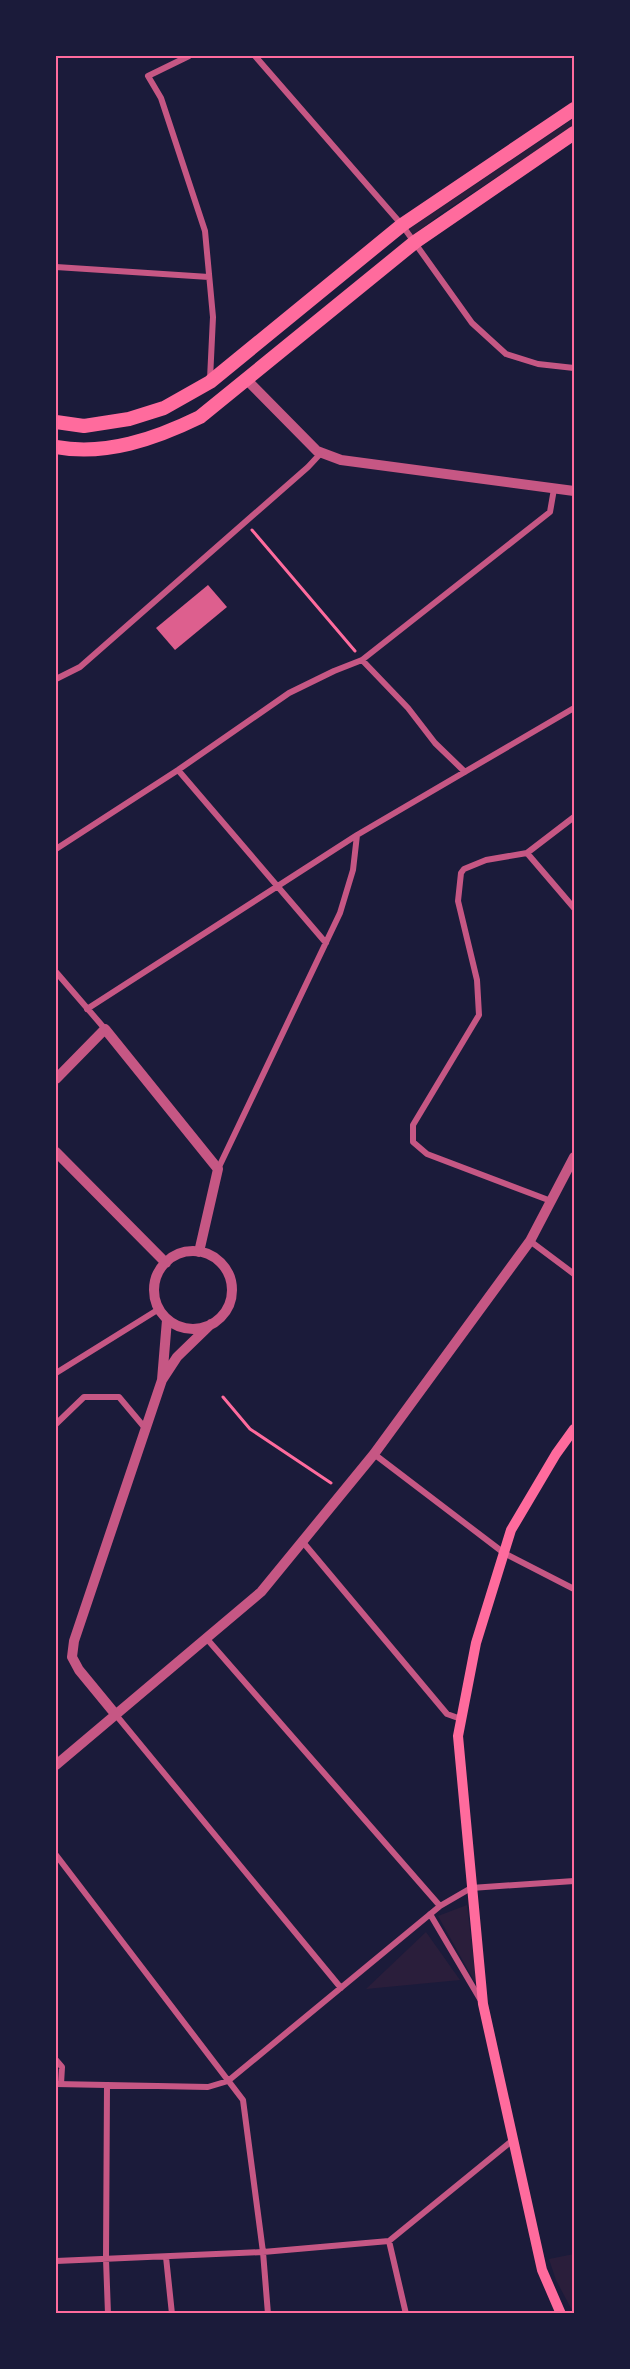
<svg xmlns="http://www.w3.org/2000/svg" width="630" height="2369" viewBox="0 0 630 2369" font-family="Manrope,sans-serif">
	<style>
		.green { fill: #2a1e3b }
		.building { fill: #dd5f8e }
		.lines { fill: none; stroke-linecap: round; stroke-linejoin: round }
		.path { stroke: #ff6b9d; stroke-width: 3 }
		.minor { stroke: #c65784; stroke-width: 6 }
		.tertiary { stroke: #c65784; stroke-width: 10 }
		.secondary { stroke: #ff6b9d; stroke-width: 10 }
		.trunk { stroke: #ff6b9d; stroke-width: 14 }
		.neatline { fill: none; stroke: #ff6b9d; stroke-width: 2 }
	</style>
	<rect width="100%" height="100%" fill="#1b1b3a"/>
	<path class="green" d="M 574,118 L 574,126 L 442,213 L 413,235 L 409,229 Z
		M 467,1905 L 477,1986 L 438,1916 Z
		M 426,1932 L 460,1980 L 366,1989 Z
		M 574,2254 L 574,2314 L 556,2280 L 549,2259 Z"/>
	<path class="building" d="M 208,585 L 227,607 L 175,650 L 156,628 Z"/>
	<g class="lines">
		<path class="path" d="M 252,530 L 355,651
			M 223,1397 L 250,1429 L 331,1483"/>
		<path class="minor" d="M 189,56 L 148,76 L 161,98 L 205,231 L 213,317 L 210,379
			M 255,56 L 402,225 L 472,323 L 506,354 L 538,364 L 574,368
			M 56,267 L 209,277
			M 362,660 L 408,708 L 435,743 L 465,772
			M 56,679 L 80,667 L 308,467 L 321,453
			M 178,770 L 326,943
			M 56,849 L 178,770 L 289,693 L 334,671 L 362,660 L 550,512 L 554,489
			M 527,853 L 574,908
			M 56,972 L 105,1029
			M 87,1009 L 357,835 L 574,708
			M 218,1169 L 340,913 L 353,870 L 357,835
			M 551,1201 L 427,1154 L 413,1142 L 413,1125 L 479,1015 L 477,980 L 458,901 L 461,873 L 464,869 L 486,860 L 527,853 L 574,817
			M 530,1241 L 574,1274
			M 56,1373 L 159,1309
			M 56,1424 L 84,1397 L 119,1397 L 145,1428
			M 374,1454 L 504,1553 L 574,1589
			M 302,1541 L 447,1714 L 461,1719
			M 207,1639 L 440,1906
			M 116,1715 L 341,1988
			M 56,1855 L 243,2100 L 263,2252 L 268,2314
			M 430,1914 L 480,1999
			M 56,2060 L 62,2067 L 61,2084
			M 56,2084 L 208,2087 L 228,2081 L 440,1906 L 471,1888 L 574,1881
			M 107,2085 L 106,2259 L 108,2314
			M 389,2241 L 406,2314
			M 166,2257 L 172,2314
			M 56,2261 L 263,2252 L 389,2241 L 513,2140"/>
		<path class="tertiary" d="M 247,380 L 317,451 L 341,460 L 574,491
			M 56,1079 L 105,1029 L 218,1169 L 199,1252
			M 56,1152 L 166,1263
			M154 1290a39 39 0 1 1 78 0a39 39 0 1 1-78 0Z
			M 162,1380 L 167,1320
			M 116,1715 L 79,1670 L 72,1657 L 74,1641 L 162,1380 L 177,1357 L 211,1324
			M 56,1765 L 261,1592 L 374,1454 L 530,1241 L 574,1157"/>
		<path class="secondary" d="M 561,2314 L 542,2270 L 483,2004 L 458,1736 L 476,1643 L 511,1530 L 556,1454 L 574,1429"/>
		<path class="trunk" d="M 56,422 L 84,426 L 129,419 L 164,408 L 210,382 L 402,225 L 574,109
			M 56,447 C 106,456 155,439 200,417 L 415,242 L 574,133"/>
	</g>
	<rect width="630" height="2369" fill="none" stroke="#1b1b3a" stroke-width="114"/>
	<rect x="57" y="57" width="516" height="2255" class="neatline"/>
</svg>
